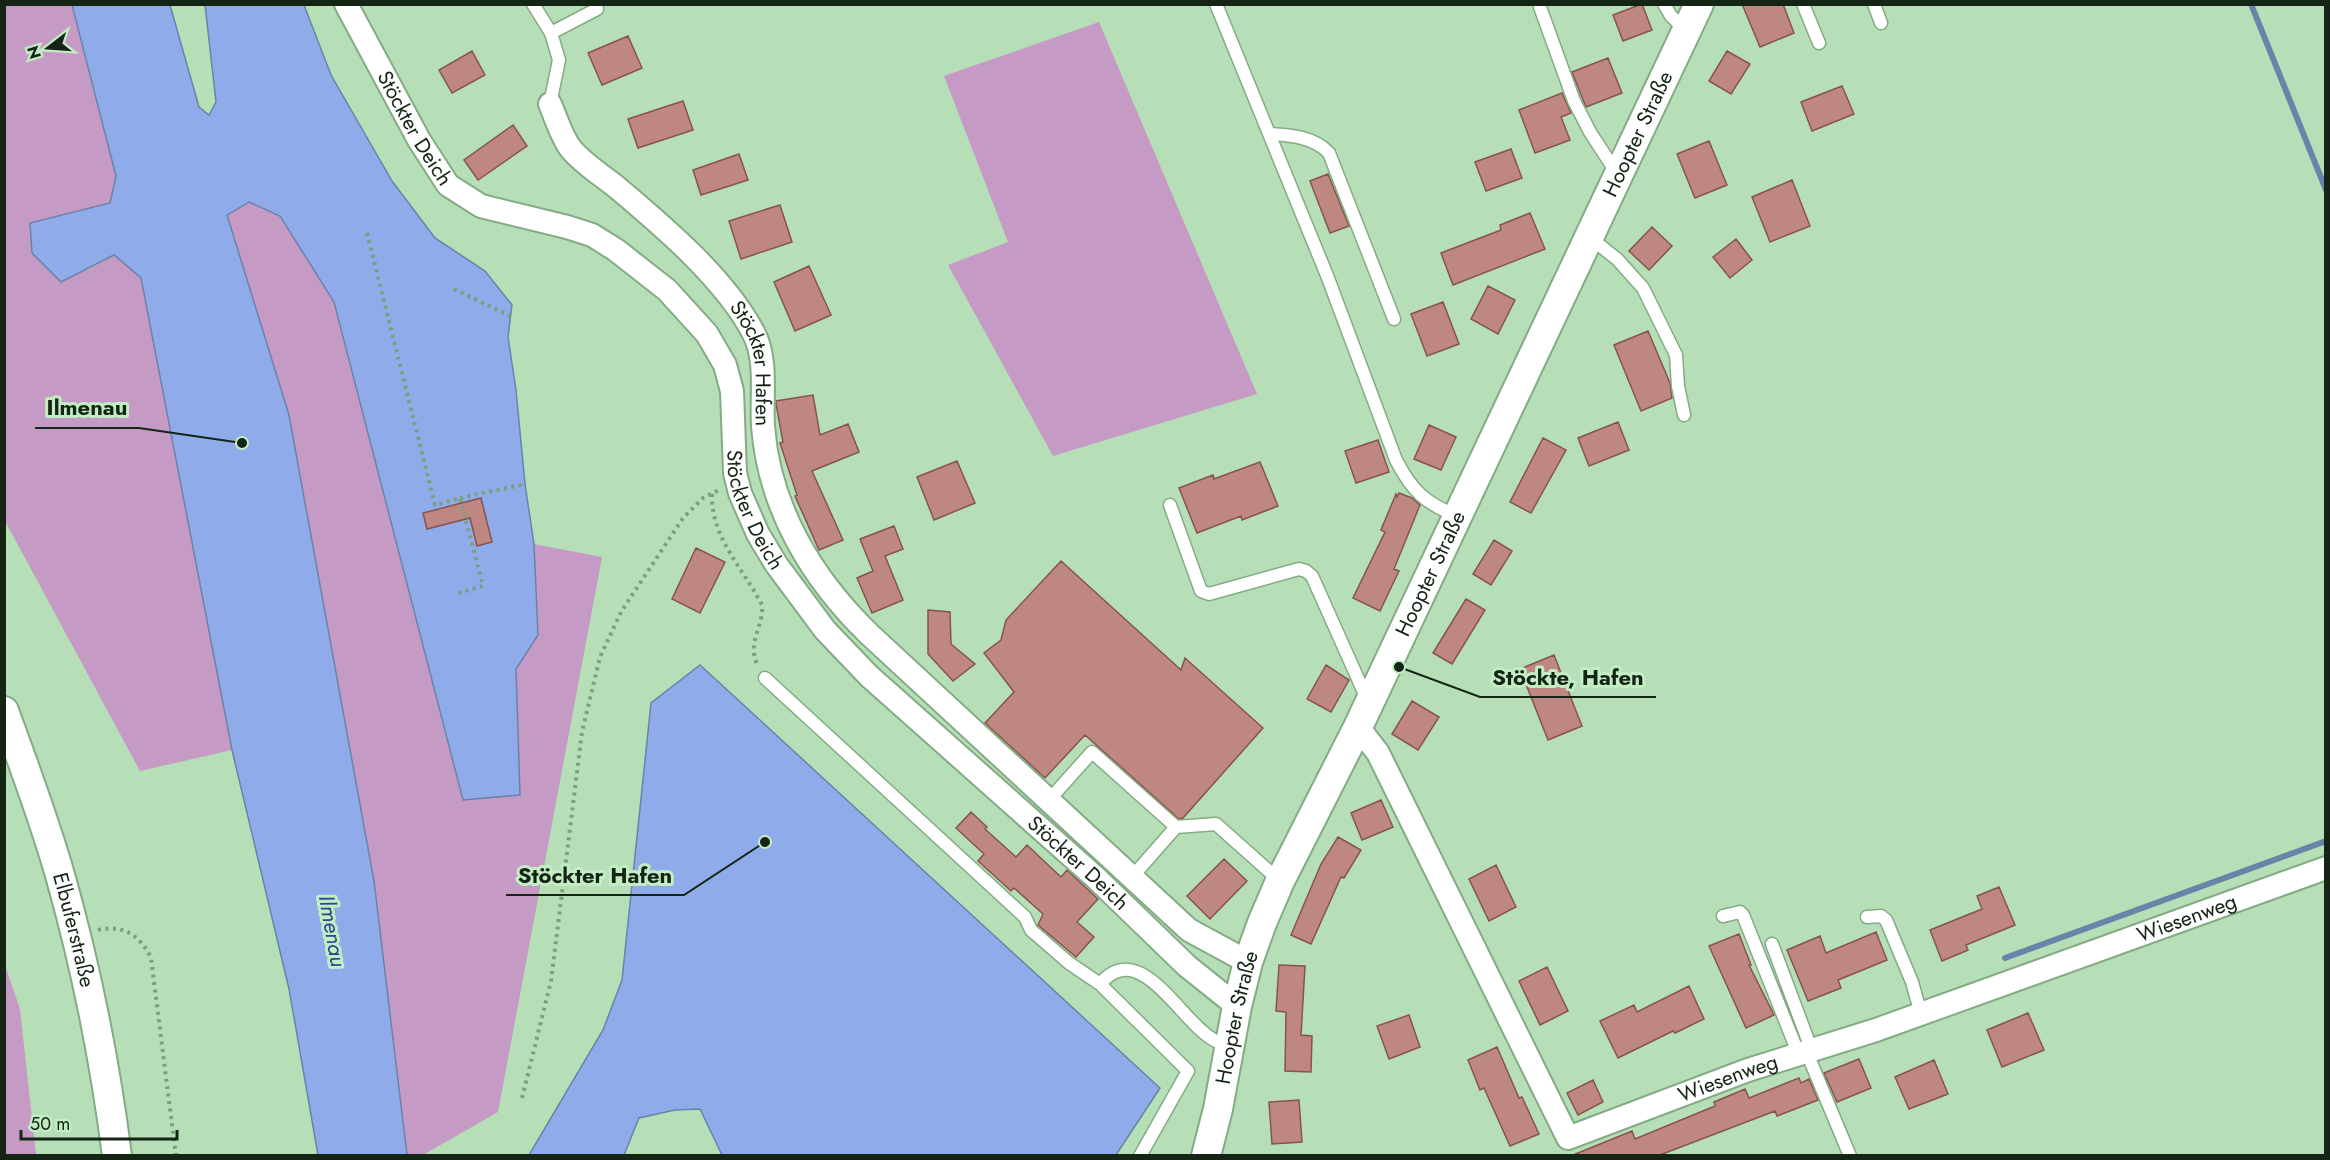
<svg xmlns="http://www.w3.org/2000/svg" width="2330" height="1160" viewBox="0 0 2330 1160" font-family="Jost,sans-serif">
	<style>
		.green { fill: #c59bc6 }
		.water { fill: #90abe9; stroke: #6b82a9; stroke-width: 1.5 }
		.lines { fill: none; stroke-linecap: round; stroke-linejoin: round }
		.stream { stroke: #6b82a9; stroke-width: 6 }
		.building { fill: #bf8781; stroke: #87534e; stroke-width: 1.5 }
		.service-casing { stroke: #84ab85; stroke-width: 15 }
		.minor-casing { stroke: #84ab85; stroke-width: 26 }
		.tertiary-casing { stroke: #84ab85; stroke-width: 32 }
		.path { stroke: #7d9e7e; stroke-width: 4; stroke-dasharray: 3 4.5; stroke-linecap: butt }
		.service { stroke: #fff; stroke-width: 12 }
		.minor { stroke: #fff; stroke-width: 22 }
		.tertiary { stroke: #fff; stroke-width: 28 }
		.labels { text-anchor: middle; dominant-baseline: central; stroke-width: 6; stroke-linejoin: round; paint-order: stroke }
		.street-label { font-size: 21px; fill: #142415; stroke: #c3edc4 }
		.water-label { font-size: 22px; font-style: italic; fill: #2b478f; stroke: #c3edc4 }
		.leader { fill: none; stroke: #142415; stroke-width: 2 }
		.callout-dot { fill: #142415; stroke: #c3edc4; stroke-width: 2 }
		.callout-label { font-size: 22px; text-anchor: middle; font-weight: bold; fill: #142415; stroke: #c3edc4; stroke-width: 6; stroke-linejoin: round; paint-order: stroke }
	</style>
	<rect width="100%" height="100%" fill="#b6dfb7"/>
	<path class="green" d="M 4,5 L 72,5 L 116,176 L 110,203 L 30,223 L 88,270 L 114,255 L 141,278 L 232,750 L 140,771 L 5,521 Z
		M 1099,22 L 1257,394 L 1053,456 L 948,265 L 1008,242 L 944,76 Z
		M 249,202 L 280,216 L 334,302 L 463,800 L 520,795 L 516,669 L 538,635 L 534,544 L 602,557 L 498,1112 L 423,1155 L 407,1155 L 374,881 L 289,415 L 227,215 Z
		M 4,962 L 20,1009 L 36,1155 L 5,1155 Z"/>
	<path class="water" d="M 72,5 L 170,5 L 199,107 L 209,115 L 216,102 L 205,5 L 304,5 L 331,75 L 392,181 L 435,238 L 485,271 L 512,305 L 508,337 L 516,390 L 525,484 L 534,544 L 538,635 L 516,669 L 520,795 L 463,800 L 334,302 L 280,216 L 249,202 L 227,215 L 289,415 L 374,881 L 407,1155 L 318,1155 L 289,989 L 232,750 L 141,278 L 114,255 L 61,282 L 32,253 L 30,223 L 110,203 L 116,176 Z
		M 700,665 L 1160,1088 L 1116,1155 L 722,1155 L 700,1109 L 675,1110 L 639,1118 L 624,1155 L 529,1155 L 603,1030 L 622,980 L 651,703 Z"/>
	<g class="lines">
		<path class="stream" d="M 2251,4 L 2326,190
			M 2005,958 L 2326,841"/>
	</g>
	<path class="building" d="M 1642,4 L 1652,30 L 1623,41 L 1613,15 Z
		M 1742,4 L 1783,4 L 1794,33 L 1760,47 Z
		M 628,36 L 642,68 L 602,85 L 588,53 Z
		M 472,51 L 485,75 L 452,93 L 439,70 Z
		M 1727,51 L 1750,64 L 1731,94 L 1709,81 Z
		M 1608,58 L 1622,93 L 1586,107 L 1572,72 Z
		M 1842,86 L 1854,114 L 1812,131 L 1801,102 Z
		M 1562,93 L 1571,113 L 1561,117 L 1570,140 L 1535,153 L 1519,110 Z
		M 683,101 L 693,130 L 638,148 L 628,119 Z
		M 513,125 L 527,146 L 478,180 L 464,160 Z
		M 1709,141 L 1727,185 L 1695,198 L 1677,154 Z
		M 1511,149 L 1522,178 L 1486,191 L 1475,162 Z
		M 739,154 L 748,180 L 701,195 L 693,170 Z
		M 1328,174 L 1349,226 L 1330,233 L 1310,181 Z
		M 1792,180 L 1810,226 L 1770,242 L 1752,197 Z
		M 780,205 L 792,242 L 741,259 L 729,221 Z
		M 1530,213 L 1545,249 L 1453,285 L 1441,253 L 1501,230 L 1500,225 Z
		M 1652,227 L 1672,246 L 1649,270 L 1629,251 Z
		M 1736,239 L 1752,260 L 1730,278 L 1713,257 Z
		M 809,266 L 831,315 L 795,331 L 774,282 Z
		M 1488,286 L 1515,300 L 1498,334 L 1471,319 Z
		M 1443,302 L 1459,344 L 1427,356 L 1411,314 Z
		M 1648,331 L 1670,383 L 1672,398 L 1641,411 L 1614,345 Z
		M 813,395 L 820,435 L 848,424 L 859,452 L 812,471 L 843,540 L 819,550 L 795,496 L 797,495 L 780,443 L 783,442 L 776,404 L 776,401 Z
		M 1618,422 L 1629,450 L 1589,466 L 1578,438 Z
		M 1429,425 L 1456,437 L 1441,470 L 1414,459 Z
		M 1543,438 L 1566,450 L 1531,513 L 1510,502 Z
		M 1378,440 L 1389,472 L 1356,483 L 1345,451 Z
		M 957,461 L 975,503 L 934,520 L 917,477 Z
		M 1260,462 L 1278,506 L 1242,520 L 1241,516 L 1197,533 L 1179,488 L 1213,475 L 1214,479 Z
		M 1399,493 L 1412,498 L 1420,505 L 1394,569 L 1399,571 L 1380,611 L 1353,598 L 1385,532 L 1381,530 L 1396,494 L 1397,497 Z
		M 481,498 L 492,542 L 477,546 L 470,518 L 427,529 L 423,513 Z
		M 894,526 L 903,549 L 885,556 L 903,600 L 872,613 L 857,578 L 873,571 L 860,539 Z
		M 1494,540 L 1512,551 L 1491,585 L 1473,574 Z
		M 696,548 L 725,562 L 700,613 L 672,599 Z
		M 1061,561 L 1181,670 L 1185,658 L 1263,728 L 1183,818 L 1179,819 L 1085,735 L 1045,778 L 985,723 L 1014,692 L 984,653 L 1001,640 L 1006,620 Z
		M 1466,599 L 1485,610 L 1452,664 L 1433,653 Z
		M 928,610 L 950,612 L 951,644 L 975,664 L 953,681 L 928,654 Z
		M 1554,655 L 1582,726 L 1548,740 L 1520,669 Z
		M 1326,665 L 1349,680 L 1331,712 L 1307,699 Z
		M 1412,701 L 1439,717 L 1418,750 L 1392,734 Z
		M 1381,800 L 1393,827 L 1362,840 L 1351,813 Z
		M 971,812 L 987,827 L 985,829 L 1016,857 L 1027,845 L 1061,877 L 1067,870 L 1098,899 L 1077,922 L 1094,937 L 1076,957 L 1038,925 L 1043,914 L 1014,888 L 1011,891 L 978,861 L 984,854 L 956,828 Z
		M 1338,837 L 1361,850 L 1344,878 L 1341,877 L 1311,944 L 1291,935 L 1321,864 Z
		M 1224,859 L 1247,881 L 1210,919 L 1187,896 Z
		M 1496,865 L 1516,907 L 1489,921 L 1469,879 Z
		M 1999,887 L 2015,925 L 1966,945 L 1968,950 L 1942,961 L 1930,930 L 1982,909 L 1977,896 Z
		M 1876,932 L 1887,960 L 1838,980 L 1841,988 L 1808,1001 L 1787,950 L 1820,936 L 1826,953 Z
		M 1739,934 L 1751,965 L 1749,965 L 1774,1015 L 1746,1028 L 1709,946 Z
		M 1279,965 L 1305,966 L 1301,1035 L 1312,1036 L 1311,1072 L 1285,1071 L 1286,1012 L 1276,1011 Z
		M 1547,967 L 1568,1011 L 1540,1025 L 1519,981 Z
		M 1689,986 L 1704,1019 L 1675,1033 L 1673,1031 L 1618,1058 L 1600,1021 L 1634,1005 L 1637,1012 Z
		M 2028,1013 L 2044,1050 L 2002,1067 L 1987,1030 Z
		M 1409,1015 L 1420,1047 L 1389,1059 L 1377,1026 Z
		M 1497,1047 L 1519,1098 L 1522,1097 L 1539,1134 L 1510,1146 L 1484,1088 L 1480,1090 L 1468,1060 Z
		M 1859,1059 L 1871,1088 L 1837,1102 L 1824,1073 Z
		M 1934,1060 L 1948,1094 L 1909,1109 L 1895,1077 Z
		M 1799,1078 L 1801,1083 L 1809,1079 L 1818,1100 L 1777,1116 L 1775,1111 L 1660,1155 L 1573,1155 L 1632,1131 L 1635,1139 L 1715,1106 L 1714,1102 L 1745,1089 L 1749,1098 Z
		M 1593,1080 L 1603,1102 L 1578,1115 L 1567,1093 Z
		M 1299,1100 L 1302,1142 L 1272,1144 L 1269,1102 Z"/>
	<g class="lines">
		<defs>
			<path id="service" d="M 533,4 L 551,33 L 559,60 L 550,104
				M 1216,4 L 1328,278 L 1396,460 C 1412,491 1425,503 1457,516
				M 1664,4 L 1671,16 L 1686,30
				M 1803,4 L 1819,43
				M 1874,4 L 1881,23
				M 1540,7 L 1574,101 L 1590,132 L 1618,175
				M 551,33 L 597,9
				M 1270,134 C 1291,135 1314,137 1329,153 L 1394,319
				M 1589,237 L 1617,259 L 1643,288 L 1676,355 L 1678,386 L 1684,415
				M 1170,505 L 1201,591 L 1209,594 L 1299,569 L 1306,571 L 1312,576 L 1367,699
				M 765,678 L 1025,917 L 1031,930 L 1069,963 L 1100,984 L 1188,1071 L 1140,1156
				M 1049,800 L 1092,752 L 1176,827 L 1132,877
				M 1176,827 L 1216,824 L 1280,881
				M 1723,916 L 1740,912 L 1743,915 L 1799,1055
				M 1867,917 L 1881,916 L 1886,920 L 1912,982 L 1921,1014
				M 1772,944 L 1812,1051
				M 1100,984 C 1141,936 1181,1024 1216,1041 C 1220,1043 1226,1043 1230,1044
				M 1807,1053 L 1850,1156"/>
			<g id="minor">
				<path id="s1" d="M 346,4 L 419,140 L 448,185 L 481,206 L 567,227 L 592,235 L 616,250 L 667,290 L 707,334 L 725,365 L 732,391 L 735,473 L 740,493 L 758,534 L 776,564 L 825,630 L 869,676 L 1095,877 L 1187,966 L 1237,1006"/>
				<path id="s2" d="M 550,104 C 556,118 562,138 571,149 C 584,165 605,177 620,190 C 665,228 725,279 753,332 C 768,359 761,396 763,426 C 769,508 812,579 870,635 L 1189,930 L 1248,962"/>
				<path id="s3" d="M 1358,727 L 1378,753 L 1568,1138 L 1748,1070 L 1876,1030 L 2326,868"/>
			</g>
			<g id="tertiary">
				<path id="s4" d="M 4,711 C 24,766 44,819 60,875 C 86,967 105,1061 117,1156"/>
				<path id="s5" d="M 1206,1156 L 1218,1109 L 1237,1006 L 1248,962 L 1262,923 L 1280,881 L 1358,727 L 1699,4"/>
			</g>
		</defs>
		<use href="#service" class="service-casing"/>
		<use href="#minor" class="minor-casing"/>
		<use href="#tertiary" class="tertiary-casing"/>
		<path class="path" d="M 367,233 L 435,505 L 460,498 L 483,586 L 455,594
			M 454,289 L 512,317
			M 712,494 C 711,538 743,568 762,605 C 764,627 747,641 757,664
			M 460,498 L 525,484
			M 98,930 C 123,924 140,935 151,958 L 176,1156
			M 522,1098 L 551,981 L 582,732 L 600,657 L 621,612 L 683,518 L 703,498 L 719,490"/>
		<use href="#service" class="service"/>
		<use href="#minor" class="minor"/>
		<use href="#tertiary" class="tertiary"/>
	</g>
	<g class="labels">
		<g class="street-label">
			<text stroke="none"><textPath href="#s1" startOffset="142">Stöckter Deich</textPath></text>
			<text stroke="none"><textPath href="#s5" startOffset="1114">Hoopter Straße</textPath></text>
			<text stroke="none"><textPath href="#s2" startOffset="340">Stöckter Hafen</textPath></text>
			<text stroke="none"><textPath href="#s1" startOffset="700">Stöckter Deich</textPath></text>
			<text stroke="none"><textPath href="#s5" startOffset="628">Hoopter Straße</textPath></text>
			<text stroke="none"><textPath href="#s1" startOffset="1186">Stöckter Deich</textPath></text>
			<text stroke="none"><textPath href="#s3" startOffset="1119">Wiesenweg</textPath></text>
			<text stroke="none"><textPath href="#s4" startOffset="230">Elbuferstraße</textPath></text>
			<text stroke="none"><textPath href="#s5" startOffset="142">Hoopter Straße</textPath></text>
			<text stroke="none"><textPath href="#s3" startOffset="633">Wiesenweg</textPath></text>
		</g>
		<g class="water-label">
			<text transform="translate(333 931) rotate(80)">Ilmenau</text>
		</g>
	</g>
	<path class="leader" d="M242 443L139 428H35M1399 667L1480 697H1656M765 842L684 895H506"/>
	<g class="callout-dot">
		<circle cx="242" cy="443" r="6"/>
		<circle cx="1399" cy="667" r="6"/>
		<circle cx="765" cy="842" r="6"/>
	</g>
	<g class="callout-label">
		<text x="87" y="415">Ilmenau</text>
		<text x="1568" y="685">Stöckte, Hafen</text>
		<text x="595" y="883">Stöckter Hafen</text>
	</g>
	<rect width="2330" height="1160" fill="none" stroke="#142415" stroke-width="12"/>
	<g transform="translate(48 48) rotate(253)" stroke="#c3edc4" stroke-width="4.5" paint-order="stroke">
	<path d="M0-4.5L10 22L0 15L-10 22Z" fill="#142415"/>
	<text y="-9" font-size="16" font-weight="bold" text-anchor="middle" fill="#142415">N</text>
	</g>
	<path d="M21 1130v9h156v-9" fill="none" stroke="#142415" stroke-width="3"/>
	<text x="30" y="1130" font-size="18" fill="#142415" stroke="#c3edc4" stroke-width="4.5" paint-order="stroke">50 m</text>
</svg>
